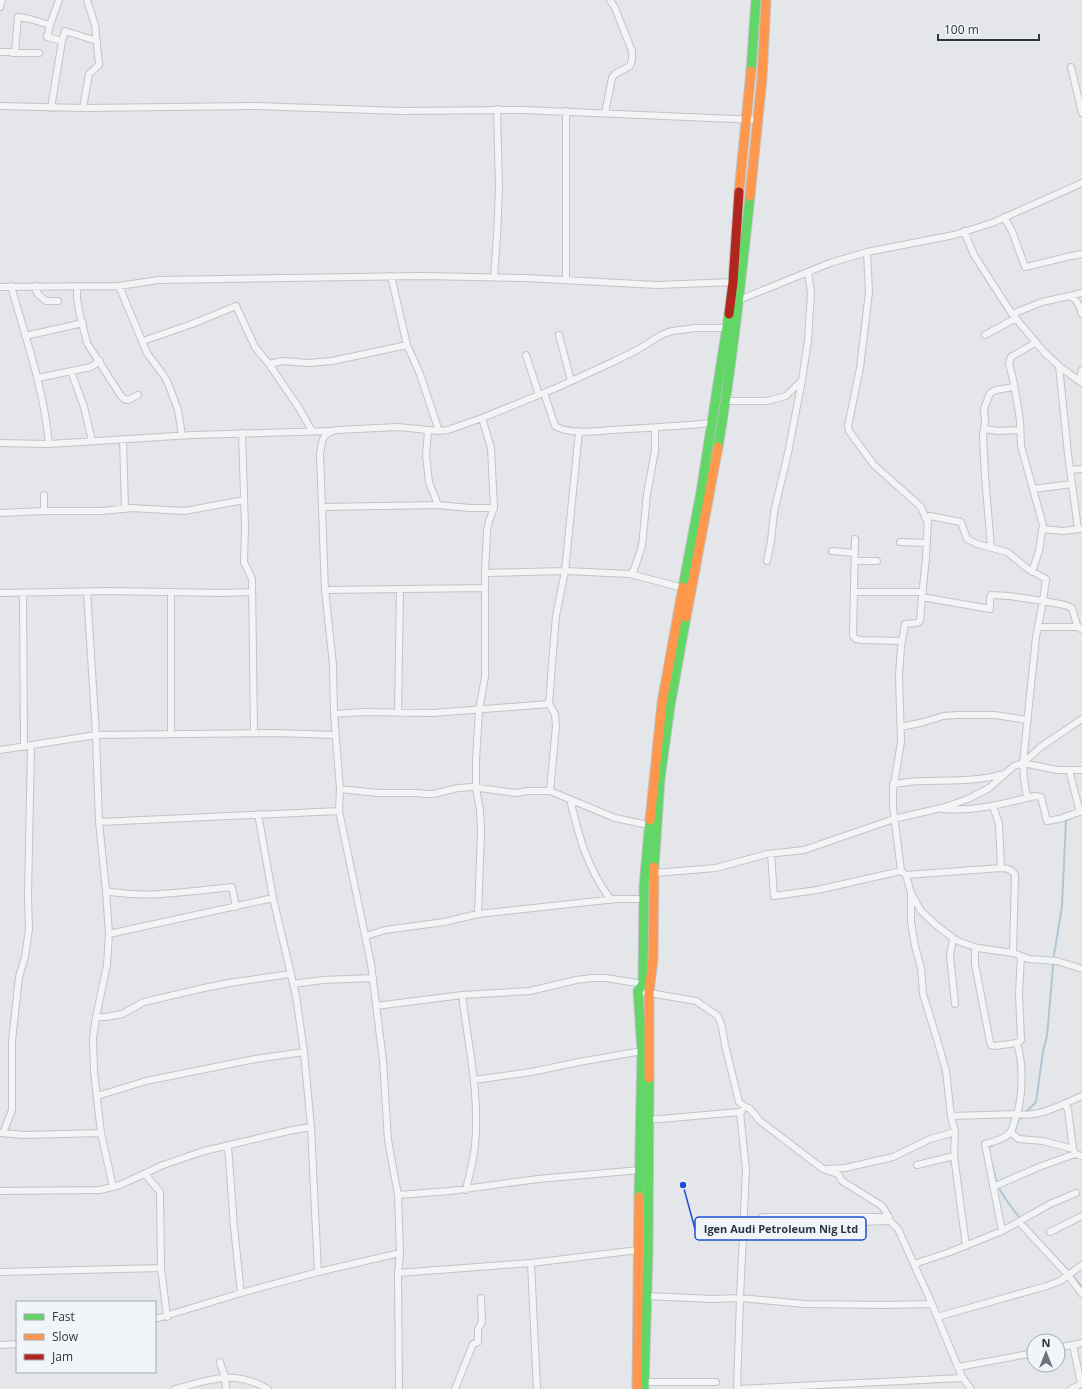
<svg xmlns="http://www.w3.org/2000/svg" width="1082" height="1389" viewBox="0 0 1082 1389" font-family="'Open Sans',sans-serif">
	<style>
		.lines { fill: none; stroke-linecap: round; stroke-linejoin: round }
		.stream { stroke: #b1c6d5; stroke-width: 2 }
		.street-casing { stroke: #c2c4c7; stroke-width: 8 }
		.fast-casing { stroke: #bfc3c7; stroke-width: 11 }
		.slow-casing { stroke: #bfc3c7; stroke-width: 11 }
		.jam-casing { stroke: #bfc3c7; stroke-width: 11 }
		.street { stroke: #f3f4f6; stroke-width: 6 }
		.fast { stroke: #63d668; stroke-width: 9 }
		.slow { stroke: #ff974d; stroke-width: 9 }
		.jam { stroke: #b3261e; stroke-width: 9 }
		.leader { fill: none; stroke: #1d4ed8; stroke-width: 1.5 }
		.callout-dot { fill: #1d4ed8; stroke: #f2f5f8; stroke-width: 1.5 }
		.callout { fill: #f2f5f8; stroke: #1d4ed8; stroke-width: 1.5 }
		.callout-label { font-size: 11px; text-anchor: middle; font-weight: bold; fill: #293644 }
	</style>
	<rect width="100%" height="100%" fill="#e4e6e9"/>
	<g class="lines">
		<path class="stream" d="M 1025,1113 L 1036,1102 L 1043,1051 L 1047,1036 L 1054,955 L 1062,906 L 1066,820 L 1068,819
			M 1014,1133 L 1019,1119 L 1022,1116
			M 989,1150 L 988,1148 L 995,1144
			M 992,1164 C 994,1172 995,1180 999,1188 C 1018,1223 1057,1255 1082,1287"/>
		<defs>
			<path id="street" d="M 0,7 L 2,0
				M 50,25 L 59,0
				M 0,52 L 15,52 L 18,17 L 30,19 L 50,25 L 47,37 L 62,41 L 65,31 L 97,41
				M 12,53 L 39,53
				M 1071,67 L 1082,113
				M 0,106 L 83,108 L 255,106 L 402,111 L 523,110 L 758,120
				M 51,108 L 62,41
				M 83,108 L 89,74 L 99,65 L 95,25 L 87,0
				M 566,111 L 566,280
				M 605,113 L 612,78 L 615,74 L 630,66 L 632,60 L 632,51 L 615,8 L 610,0
				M 1004,217 L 1012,231 L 1025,267 C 1044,263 1063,257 1082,254
				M 964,231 L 974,255 L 1012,314 L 1044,352 L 1059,366 L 1082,383
				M 867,252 L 869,292 L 860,368 L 848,426 L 849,431 L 874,465 L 921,507 L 927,521
				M 391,276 L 407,345 L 420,374 L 439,431
				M 494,277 L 497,236 L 499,189 L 497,109
				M 11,286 C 26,339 44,390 49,444
				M 36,286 L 37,293 L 46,301 L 58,301
				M 77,286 L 77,298 L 79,311 L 87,343 L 121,396 L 124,399 L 128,400 L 138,395
				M 119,286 L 147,353 L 164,376 L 168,383 L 178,410 L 182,435
				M 0,287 L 119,286 L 158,280 L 422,276 L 525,278 L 657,285 L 733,282
				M 1069,296 L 1082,293
				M 739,300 L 830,263 L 867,252 L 954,235 L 992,223 L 1082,183
				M 1012,314 L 1042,302 L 1069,296 C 1078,298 1079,307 1082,314
				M 559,335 L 571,381
				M 985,335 L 1016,318
				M 25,336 L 83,323
				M 143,341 L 192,324 L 236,306 L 255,347 L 269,364 L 299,408 L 312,431
				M 526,355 L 539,395
				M 269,364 L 282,361 L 308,363 L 332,361 L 407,345
				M 1059,366 L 1068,454 L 1078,529
				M 71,371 L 84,407 L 92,441
				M 38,378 L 91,367 L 100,361
				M 1079,381 L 1082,370
				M 544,393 L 555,426 C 571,435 595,431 612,430 C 646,428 679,426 713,423
				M 726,401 L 767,401 L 786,396 L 802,380 L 808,340 L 811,293 L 808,272
				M 482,418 L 491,448 L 494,508
				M 984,429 L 999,431 L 1020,430
				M 428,430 L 426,456 L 429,482 L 438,505 L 470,508 L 494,508 L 489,521 L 487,531 L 485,573 L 485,677 L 479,710 L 476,760 L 476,788 L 480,810 L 481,832 L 478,914
				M 242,433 L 245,527 L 244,562 L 252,579 L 254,733
				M 123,439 L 125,509
				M 0,443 L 49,444 L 192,435 L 330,431
				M 1070,470 L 1082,469
				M 1033,489 L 1072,484
				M 323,507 L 438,505
				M 44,511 L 44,495
				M 0,513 L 44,511 L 102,511 L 131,508 L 185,511 L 244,500
				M 1042,529 L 1063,531 L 1080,529
				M 855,539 L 853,636 L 856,639 L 862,640 L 902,641
				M 900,542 L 927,543
				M 991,547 L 985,476 L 983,436 L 985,422 L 984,409 L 990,393 L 996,390 L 1014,387
				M 832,551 L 855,553
				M 767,561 L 771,541 L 774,512 L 788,453 L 802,380
				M 855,561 L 877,561
				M 1032,572 L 1039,551 L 1043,525 L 1021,446 L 1020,420 L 1014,384 L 1009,363 L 1011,357 L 1035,343
				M 485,573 L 565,571 L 630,574 L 634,570 L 642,546 L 647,494 L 655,451 L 655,428
				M 630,574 L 683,588
				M 325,590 L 485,588
				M 87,592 L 96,735 L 99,822 L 106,891 L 109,934 L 107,965 L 96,1017 L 93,1038 L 94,1072 L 101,1133 L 113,1187
				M 171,592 L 171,733
				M 854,592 L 923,592
				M 0,593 L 109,591 L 222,593 L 252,592
				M 23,593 L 24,747
				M 922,597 L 926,557 L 928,518 L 930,516 C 940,518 951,520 961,522 L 967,539 L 977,544 L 1007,552 L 1028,569 L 1046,579 L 1043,601 L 1065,605 L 1072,608 L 1077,625 L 1082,630
				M 1038,627 L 1079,627
				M 398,713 L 400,589
				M 334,714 L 363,712 L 433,713 L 549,704
				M 901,727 L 924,722 L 943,716 L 958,715 L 994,715 L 1028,720
				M 0,750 L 96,735 L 276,733 L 335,735
				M 1023,763 L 1057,770 L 1082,770
				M 1069,770 L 1080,812
				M 893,784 C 903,783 912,781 922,781 C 948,780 977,782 1003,774
				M 340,789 L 378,793 L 416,793 L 426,794 L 433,794 L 458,788 L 472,787 L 515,793 L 528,791 L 550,791 L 615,818 L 648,825
				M 550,791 L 556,726 L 555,714 L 549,704 L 553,651 L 556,616 L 565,571 L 579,431
				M 570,799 C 579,837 587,868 611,900
				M 943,809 C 975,812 1005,803 1035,796 L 1041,797 L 1047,821 L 1059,819 L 1082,811
				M 258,814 L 273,898 L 296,996 L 304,1052 L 311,1127 L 318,1272
				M 99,822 L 339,811
				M 771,854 L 774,896 L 817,890 L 901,871
				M 1001,868 C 1007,868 1012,869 1015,875 L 1013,953
				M 654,873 L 716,868 L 767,854 L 804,850 L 894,819 L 945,807 L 968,799 L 989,788 L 1014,766 L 1023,763 L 1042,746 L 1082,719
				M 906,875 L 1001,868 L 999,824 L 993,806
				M 106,891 C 147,899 191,891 232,887 L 236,907
				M 912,895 L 921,911 L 936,925 L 953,938 L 960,942 L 978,948 L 1013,953 L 1029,959 L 1057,961 L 1082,969
				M 109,934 L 273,898
				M 366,936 L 385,930 L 444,922 L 478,914 L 616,899 L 644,899
				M 953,938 L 950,956 L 955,1004
				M 975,948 L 975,964 L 990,1042 L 991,1045 L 994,1046 L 1017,1043 L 1021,1040 L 1019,994 L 1021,956
				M 293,984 L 323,980 L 373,978
				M 638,991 L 696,1001 L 718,1016 L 722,1027 L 725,1045 L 739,1102 L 744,1106 L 750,1109 L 760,1121 L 823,1169 L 838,1174 L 842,1181 L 882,1206 L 889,1217 L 890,1221 L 898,1229 L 932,1304 L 962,1377 L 971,1389
				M 462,995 C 468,1044 480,1095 475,1145 C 474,1160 469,1175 466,1190
				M 376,1006 L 462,995 L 530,991 L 576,980 L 592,978 L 606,978 L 643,984
				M 96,1017 L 106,1017 L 122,1014 L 144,1002 L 204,988 L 229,983 L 290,974
				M 474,1080 L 531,1072 L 579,1062 L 642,1051
				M 97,1096 L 146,1081 L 255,1059 L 304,1052
				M 1065,1103 L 1068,1110 L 1073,1149
				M 951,1116 L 1018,1114 C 1037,1118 1064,1104 1082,1096
				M 648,1120 L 740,1112 L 742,1111
				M 1010,1132 L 1019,1139 L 1043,1141 L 1073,1149 L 1075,1154 L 1082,1156
				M 1,1133 L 25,1135 L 101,1133
				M 3,1133 L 12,1110 L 12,1041 L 19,977 L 25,957 L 29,929 L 28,896 L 31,746
				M 228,1146 L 234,1227 L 241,1293
				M 917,1165 L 954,1156
				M 827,1169 L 845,1168 L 893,1157 L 930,1139 L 955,1132
				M 145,1174 L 160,1192 L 161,1268
				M 993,1187 L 1039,1167 L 1075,1154
				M 0,1191 L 100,1190 L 120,1185 L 163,1165 L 204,1151 L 293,1130 L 311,1127
				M 398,1195 L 450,1191 L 538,1179 L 640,1170
				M 762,1217 L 889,1217
				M 743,1221 L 829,1223 L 890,1221
				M 1020,1223 L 1068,1275 L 1082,1294
				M 1002,1231 L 985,1144 C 993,1142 1005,1139 1011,1132 C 1012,1130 1013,1126 1014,1123 C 1023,1101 1024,1066 1017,1043
				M 1050,1232 L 1082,1216
				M 966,1246 L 954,1156 L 955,1132 L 951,1116 L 946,1071 L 936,1036 L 923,994 L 921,968 L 915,946 L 911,922 L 911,893 L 906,875 L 901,871 L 893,807 L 893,790 L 901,742 L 899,676 L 901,647 L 905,624 L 917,623 L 920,621 L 922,597 L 990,609 L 990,598 L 991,595 L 1009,596 L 1043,601 L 1036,637 L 1023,763 L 1024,779 L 1027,798
				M 531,1263 L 537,1389
				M 914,1264 L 950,1252 L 1002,1231 L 1050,1204 L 1076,1193
				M 0,1272 L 161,1268 L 167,1317
				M 398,1273 L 531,1263 L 638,1250
				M 646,1296 L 712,1299 L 740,1298 L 804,1304 L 884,1305 L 932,1304
				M 937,1317 L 1047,1286 L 1060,1281 L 1082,1265
				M 155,1319 L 241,1293 L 318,1272 L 400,1253
				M 0,1345 L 17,1344
				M 1058,1348 L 1082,1343
				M 220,1362 L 225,1378 L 226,1389
				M 958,1367 L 1034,1353
				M 644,1382 L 716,1382
				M 175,1389 C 210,1380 233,1369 268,1389
				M 399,1389 L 398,1273 L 400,1253 L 398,1195 L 388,1140 L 383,1061 L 371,964 L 339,811 L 340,789 L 334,714 L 333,665 L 325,590 L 320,455 C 322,442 321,433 337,430 L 398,427 L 439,431 L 448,430 L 482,418 L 556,388 L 615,361 L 639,349 L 661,335 L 672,331 L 696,328 L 727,328
				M 455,1389 L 473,1344 L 478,1342 L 478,1329 L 482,1322 L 481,1298
				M 737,1389 L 740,1298 L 746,1170 L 740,1112
				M 737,1389 L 963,1378
				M 1071,1389 L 1081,1384 L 1073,1345"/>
			<path id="fast" d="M 751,71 L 756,0
				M 718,447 C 732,364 741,280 750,196
				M 683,587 L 701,492 L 729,314
				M 654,867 L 660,779 L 670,706 L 686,617
				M 639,1197 L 642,1051 L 638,991 L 643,984 L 644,886 L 650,820
				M 644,1389 L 648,1252 L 649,1078"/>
			<path id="slow" d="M 739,192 L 751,71
				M 750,196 L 762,78 L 766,0
				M 686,617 L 718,447
				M 650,820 L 662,703 L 683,587
				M 649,1078 L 649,992 L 653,959 L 654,867
				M 637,1389 L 639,1197"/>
			<path id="jam" d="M 729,314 L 733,282 L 739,192"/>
		</defs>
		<use href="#street" class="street-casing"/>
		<use href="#fast" class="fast-casing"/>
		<use href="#slow" class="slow-casing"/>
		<use href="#jam" class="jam-casing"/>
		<use href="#street" class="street"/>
		<use href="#fast" class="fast"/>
		<use href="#slow" class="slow"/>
		<use href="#jam" class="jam"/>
	</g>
	<path class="leader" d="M683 1185L695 1229"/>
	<circle class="callout-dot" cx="683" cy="1185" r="4"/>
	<rect class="callout" x="695" y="1217" width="171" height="23" rx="4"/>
	<g class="callout-label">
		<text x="781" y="1233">Igen Audi Petroleum Nig Ltd</text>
	</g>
	<rect x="16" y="1301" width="140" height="72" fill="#f2f5f8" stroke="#a2a9b0"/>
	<rect x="24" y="1314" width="20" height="6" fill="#63d668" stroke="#a2a9b0"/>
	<text x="52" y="1321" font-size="12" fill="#293644">Fast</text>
	<rect x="24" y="1334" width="20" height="6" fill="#ff974d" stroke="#a2a9b0"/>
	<text x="52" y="1341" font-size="12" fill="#293644">Slow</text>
	<rect x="24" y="1354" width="20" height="6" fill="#b3261e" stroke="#a2a9b0"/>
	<text x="52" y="1361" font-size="12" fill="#293644">Jam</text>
	<g transform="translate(1046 1353)"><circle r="19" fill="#f2f5f8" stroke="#a2a9b0"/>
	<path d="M0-3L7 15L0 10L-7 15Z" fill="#6a747e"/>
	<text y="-6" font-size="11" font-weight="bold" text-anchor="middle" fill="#293644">N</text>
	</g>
	<path d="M938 34v6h101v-6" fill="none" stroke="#293644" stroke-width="2"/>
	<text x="944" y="34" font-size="12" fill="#293644" stroke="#f2f5f8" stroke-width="3" paint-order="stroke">100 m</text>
</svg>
